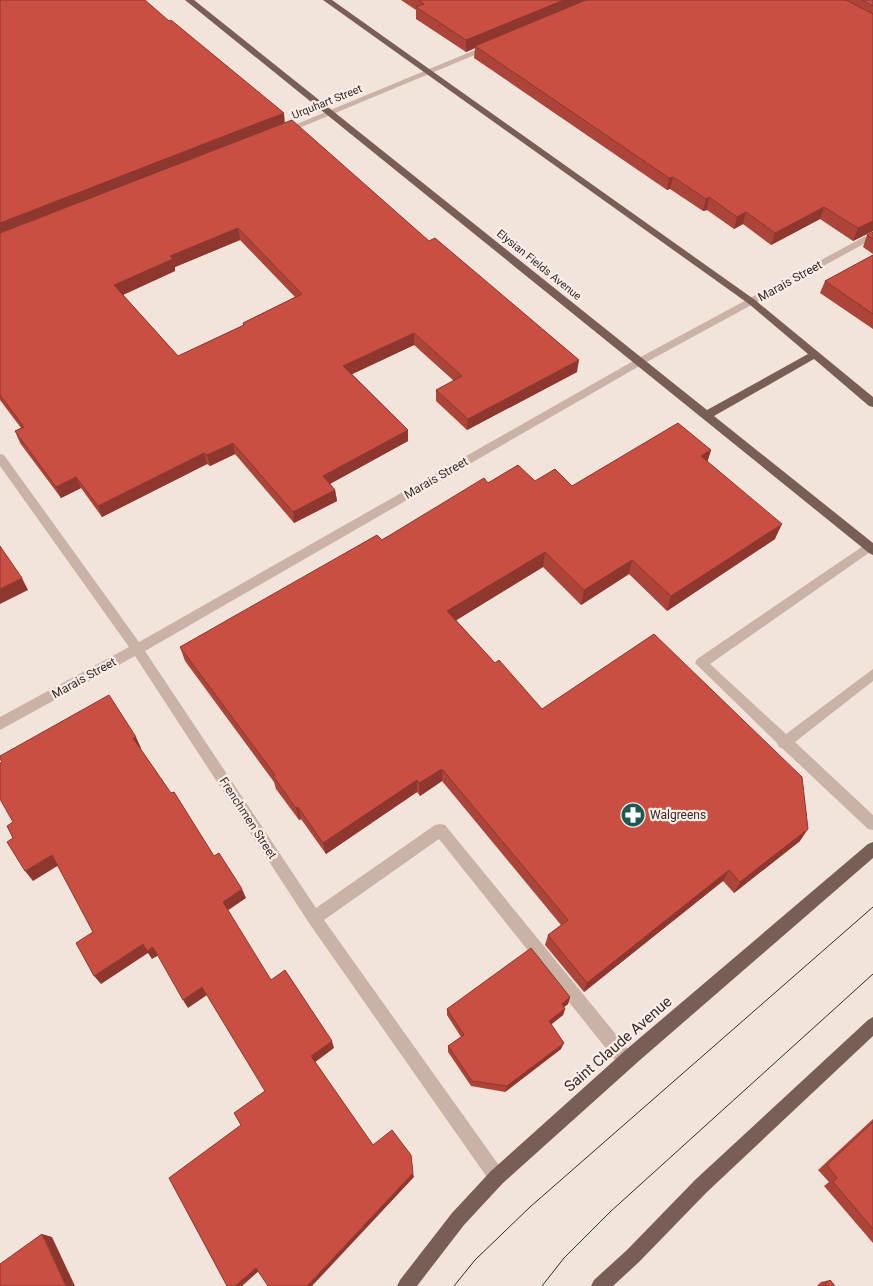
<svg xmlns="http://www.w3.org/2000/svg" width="873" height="1286" viewBox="0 0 873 1286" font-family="Roboto,sans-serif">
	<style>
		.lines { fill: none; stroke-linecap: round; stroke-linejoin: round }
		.minor { fill: #cbb2a6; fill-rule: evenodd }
		.major { fill: #795e58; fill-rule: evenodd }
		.tram { stroke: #372a27; stroke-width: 1 }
		.wall { fill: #ad4439; fill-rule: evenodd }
		.shaded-wall { fill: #8d372e }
		.building { fill: #c94f42; stroke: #8d372e; fill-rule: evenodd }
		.labels { text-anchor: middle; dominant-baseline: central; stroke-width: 4.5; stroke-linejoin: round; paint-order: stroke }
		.far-street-label { font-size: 11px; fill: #372a27; stroke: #faeee7 }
		.street-label { font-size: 12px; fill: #372a27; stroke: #faeee7 }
		.poi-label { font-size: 12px; fill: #372a27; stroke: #faeee7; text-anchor: start }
		.near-street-label { font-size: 15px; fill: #372a27; stroke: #faeee7 }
	</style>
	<rect width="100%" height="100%" fill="#f2e4db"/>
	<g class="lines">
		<path class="minor" d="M 487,45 L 494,47 L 287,133 L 280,131 Z
			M 873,232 L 873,239 L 643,364 L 145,651 L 316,908 L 435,825 L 440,824 L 445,825 L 632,1054 L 634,1060 L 632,1066 L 626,1068 L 620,1066 L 439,839 L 324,920 L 503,1171 L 505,1177 L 503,1183 L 497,1185 L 491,1183 L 309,923 L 135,656 L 0,730 L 0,717 L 129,647 L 0,466 L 0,454 L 4,455 L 139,642 L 635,360 Z
			M 869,542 L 873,544 L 873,550 L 710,664 L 786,734 L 873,669 L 873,681 L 795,742 L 873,815 L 873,830 L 868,829 L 783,749 L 779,747 L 777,743 L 695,663 L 697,659 Z"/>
		<path class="major" d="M 185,0 L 194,0 L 707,410 L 808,354 L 749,304 L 323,0 L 332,0 L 755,300 L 873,397 L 873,407 L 869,406 L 814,359 L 714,416 L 873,543 L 873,555 L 869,553 Z
			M 873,842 L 873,858 L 640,1060 L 503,1183 L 464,1225 L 417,1286 L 397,1286 L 400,1280 L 452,1213 L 491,1171 L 628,1048 L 868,844 Z
			M 873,1017 L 873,1036 L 707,1192 L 639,1262 L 613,1286 L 591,1286 L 594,1280 L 627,1250 L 695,1180 L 868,1020 Z"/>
		<path class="tram" d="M 454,1286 L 475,1260 L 530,1207 L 873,907
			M 542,1286 L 564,1258 L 610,1212 L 873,974"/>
	</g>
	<path class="wall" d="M 0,0 L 285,123 L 577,372 L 467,430 L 436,401 L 436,390 L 454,381 L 414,345 L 352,374 L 408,430 L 408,441 L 330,484 L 335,490 L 337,501 L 294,523 L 235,454 L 210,466 L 207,464 L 102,517 L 81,488 L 61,498 L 20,443 L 15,431 L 21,428 L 0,400 ZM 240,240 L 295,297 L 243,323 L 243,326 L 178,356 L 123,295 L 175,271 L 175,267 Z
		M 401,0 L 873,0 L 873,231 L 853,241 L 820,219 L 771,245 L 743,224 L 734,229 L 707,210 L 703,211 L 670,189 L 667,190 L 474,58 L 475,48 L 466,52 L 416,19 L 416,10 Z
		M 873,232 L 873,254 L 863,247 L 867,235 Z
		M 873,255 L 873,329 L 820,293 L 825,281 Z
		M 711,450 L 707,462 L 775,539 L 667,611 L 629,574 L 581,605 L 543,567 L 456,620 L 495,663 L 542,709 L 800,841 L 734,893 L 723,881 L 584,992 L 545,945 L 548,935 L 561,925 L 442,781 L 420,796 L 417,792 L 326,854 L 301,819 L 299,820 L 276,789 L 274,782 L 185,661 L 180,647 L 488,483 L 535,481 L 572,486 Z
		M 570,997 L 568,1004 L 564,1007 L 565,1009 L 563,1015 L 551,1024 L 561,1049 L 505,1092 L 471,1086 L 448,1052 L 448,1046 L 461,1037 L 447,1015 L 447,1009 Z
		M 873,1119 L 873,1243 L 824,1186 L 829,1182 L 818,1170 Z
		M 830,1280 L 835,1286 L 817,1286 L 821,1282 Z"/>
	<path class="shaded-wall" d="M 564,0 L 592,0 L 475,46 L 475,48 L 466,52 L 466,40 Z
		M 284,113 L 285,125 L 0,237 L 0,223 Z
		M 673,177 L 670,189 L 667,190 L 669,178 Z
		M 709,197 L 707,210 L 703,211 L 706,199 Z
		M 824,207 L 820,219 L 771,245 L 775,233 Z
		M 746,212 L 743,224 L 734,229 L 737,217 Z
		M 873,221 L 873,231 L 853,241 L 858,228 Z
		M 238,228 L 240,240 L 175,267 L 175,271 L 118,297 L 114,285 L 170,256 Z
		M 414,333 L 414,345 L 344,378 L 343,366 Z
		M 579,360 L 577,372 L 467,430 L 468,419 Z
		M 408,430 L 408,441 L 324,487 L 323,476 Z
		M 233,443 L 235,454 L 210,466 L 207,455 Z
		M 711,450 L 706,466 L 701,456 Z
		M 204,453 L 207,464 L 102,517 L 98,506 Z
		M 76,477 L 81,488 L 61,498 L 56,487 Z
		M 335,490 L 337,501 L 294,523 L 293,512 Z
		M 782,524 L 775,539 L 667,611 L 671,596 Z
		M 545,552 L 543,567 L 447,626 L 447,611 Z
		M 632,560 L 629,574 L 581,605 L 584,590 Z
		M 22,578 L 28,590 L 0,604 L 0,589 Z
		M 136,737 L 141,748 L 139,749 L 133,738 Z
		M 442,769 L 442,781 L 420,796 L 419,783 Z
		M 417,780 L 417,792 L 326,854 L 323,843 Z
		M 298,807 L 301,819 L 299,820 L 296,808 Z
		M 808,829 L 800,841 L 734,893 L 740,882 Z
		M 52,855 L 59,865 L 33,881 L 25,871 Z
		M 729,870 L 723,881 L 584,992 L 587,983 Z
		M 242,889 L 246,898 L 227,911 L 223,902 Z
		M 143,944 L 153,947 L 159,955 L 152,959 L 148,953 L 101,984 L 94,976 Z
		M 202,987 L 207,995 L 188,1008 L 183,1000 Z
		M 570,997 L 568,1004 L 559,1011 L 562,1004 Z
		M 565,1009 L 563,1015 L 547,1028 L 549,1021 Z
		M 332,1041 L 334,1048 L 314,1063 L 311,1056 Z
		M 564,1043 L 561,1049 L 505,1092 L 507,1086 Z
		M 413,1173 L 414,1177 L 312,1286 L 307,1286 Z
		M 42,1234 L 52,1237 L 75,1286 L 66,1286 Z
		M 256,1268 L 260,1270 L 242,1286 L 235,1286 Z"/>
	<path class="building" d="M 0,0 L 145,0 L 169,21 L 171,20 L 284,113 L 0,223 Z
		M 418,0 L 564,0 L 466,40 L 416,7 L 424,4 Z
		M 586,0 L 846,0 L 873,14 L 873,221 L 858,228 L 824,207 L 775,233 L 746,212 L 737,217 L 709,197 L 706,199 L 673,177 L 669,178 L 475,46 Z
		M 862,0 L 873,0 L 873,6 Z
		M 292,120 L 429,241 L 435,238 L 579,360 L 468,419 L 436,390 L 462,376 L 414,333 L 343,366 L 408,430 L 323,476 L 335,490 L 293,512 L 233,443 L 207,455 L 204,453 L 98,506 L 76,477 L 56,487 L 15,431 L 24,427 L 0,395 L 0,233 ZM 238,228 L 302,294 L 243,323 L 244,325 L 178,356 L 114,285 L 173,259 L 170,256 Z
		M 873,232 L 873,239 L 867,235 Z
		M 873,255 L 873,314 L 825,281 Z
		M 678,423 L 711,450 L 701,456 L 782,524 L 671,596 L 632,560 L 584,590 L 545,552 L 447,611 L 495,663 L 499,660 L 542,709 L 654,634 L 802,777 L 808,829 L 740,882 L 729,870 L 587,983 L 548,935 L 568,920 L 442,769 L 419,783 L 417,780 L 323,843 L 298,807 L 296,808 L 273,776 L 275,775 L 180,647 L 377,535 L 382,540 L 484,478 L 488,483 L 518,465 L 535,481 L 555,469 L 572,486 Z
		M 0,546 L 22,578 L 0,589 Z
		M 109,695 L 136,737 L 133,738 L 171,793 L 174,792 L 214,856 L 219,853 L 242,889 L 223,902 L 271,980 L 285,970 L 332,1041 L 311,1056 L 373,1145 L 392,1130 L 411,1155 L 413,1173 L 307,1286 L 268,1286 L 256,1268 L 235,1286 L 227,1286 L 169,1178 L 241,1125 L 234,1113 L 265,1091 L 202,987 L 183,1000 L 153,947 L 147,951 L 143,944 L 94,976 L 76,943 L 93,932 L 52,855 L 25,871 L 7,842 L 13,838 L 7,826 L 13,822 L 0,799 L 0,763 L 2,762 L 0,759 L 0,756 Z
		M 531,948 L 570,997 L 562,1004 L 565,1009 L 549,1021 L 564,1043 L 507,1086 L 472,1081 L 448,1046 L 464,1035 L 447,1009 Z
		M 873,1122 L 873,1229 L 833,1182 L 837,1178 L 827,1165 Z
		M 42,1234 L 66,1286 L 0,1286 L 0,1264 Z
		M 830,1280 L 835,1286 L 823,1286 Z"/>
	<defs>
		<symbol id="pharmacy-disc" viewBox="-11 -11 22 22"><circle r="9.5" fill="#1c5954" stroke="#faeee7"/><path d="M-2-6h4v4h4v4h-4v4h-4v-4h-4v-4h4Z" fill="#fff"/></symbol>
	</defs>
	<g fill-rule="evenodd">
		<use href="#pharmacy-disc" x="619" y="801" width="28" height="28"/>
	</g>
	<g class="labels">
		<g class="far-street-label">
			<text transform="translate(327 102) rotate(-22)">Urquhart Street</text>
			<text transform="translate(539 265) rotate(39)">Elysian Fields Avenue</text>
		</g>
		<g class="street-label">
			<text transform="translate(790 281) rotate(-29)">Marais Street</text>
			<text transform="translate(436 478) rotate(-30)">Marais Street</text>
			<text transform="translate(84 678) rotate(-29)">Marais Street</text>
			<text transform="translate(248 818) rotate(57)">Frenchmen Street</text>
		</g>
		<g class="poi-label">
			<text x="650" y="815">Walgreens</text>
		</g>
		<g class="near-street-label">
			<text transform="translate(618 1044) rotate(-41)">Saint Claude Avenue</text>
		</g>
	</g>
</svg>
